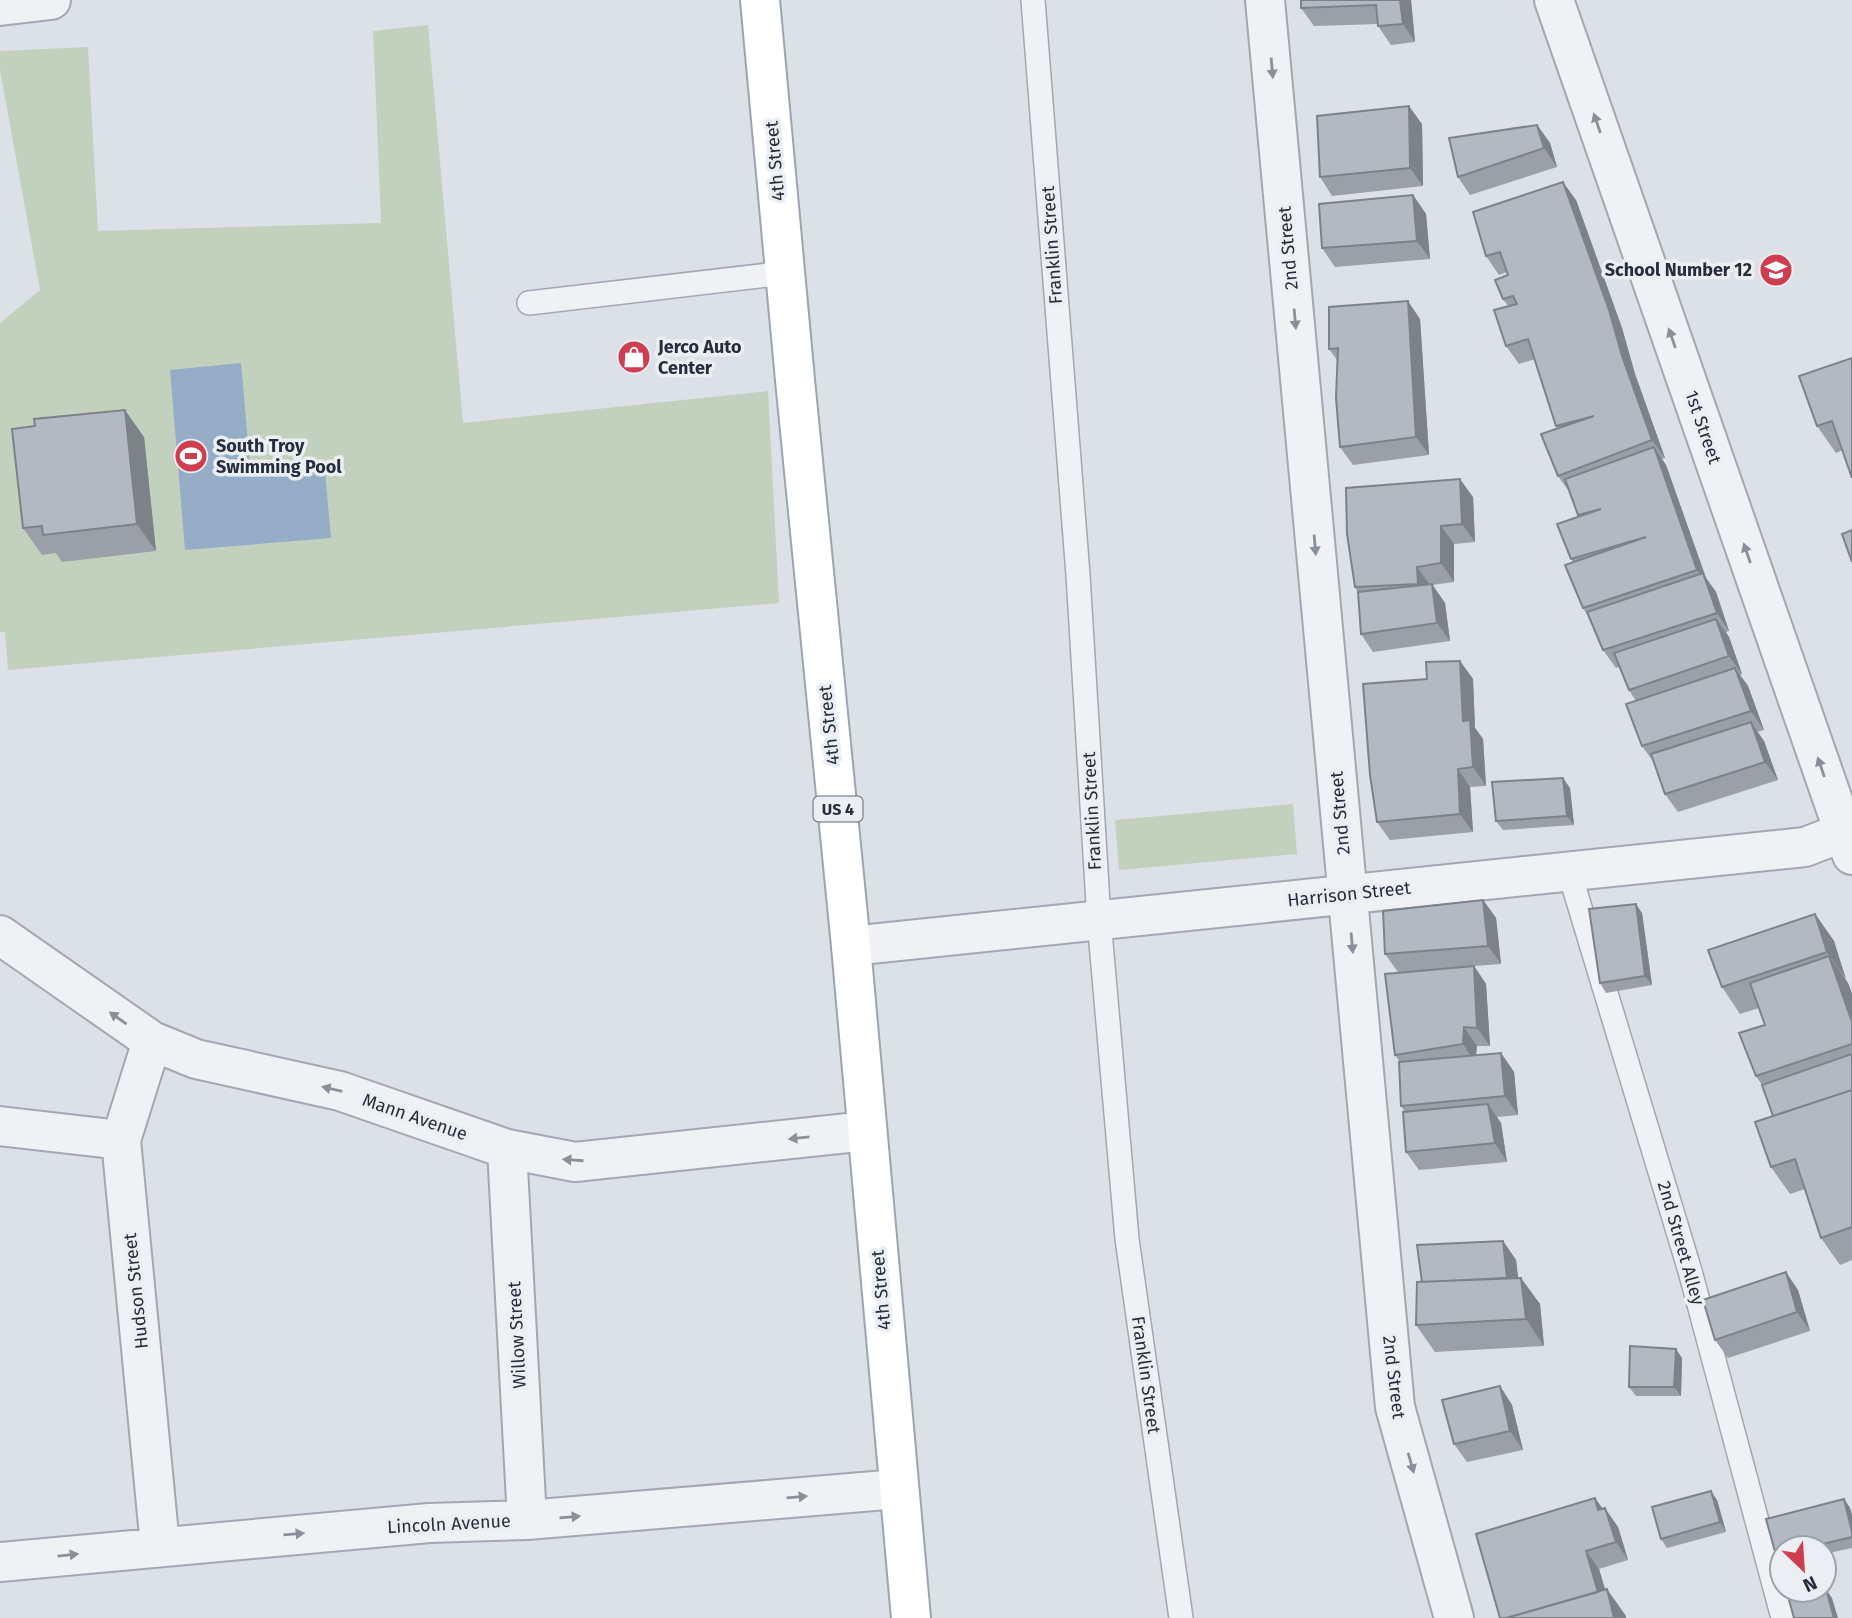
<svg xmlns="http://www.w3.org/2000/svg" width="1852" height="1618" viewBox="0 0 1852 1618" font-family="'Fira Sans',sans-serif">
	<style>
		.green { fill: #c2d1bd }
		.water { fill: #96adc7 }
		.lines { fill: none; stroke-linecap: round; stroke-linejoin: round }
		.service-casing { stroke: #a2a7b1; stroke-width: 26 }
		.minor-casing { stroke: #a2a7b1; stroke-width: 42 }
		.tertiary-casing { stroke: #a2a7b1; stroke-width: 42 }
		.primary-casing { stroke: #9ba4b2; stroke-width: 42 }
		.service { stroke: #eff1f5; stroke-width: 23 }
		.minor { stroke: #eff1f5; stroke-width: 38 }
		.tertiary { stroke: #eff1f5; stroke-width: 38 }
		.primary { stroke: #fff; stroke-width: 38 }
		.wall { fill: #9a9fa8 }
		.shaded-wall { fill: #7d8288 }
		.building { fill: #b3b9c3; stroke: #7d8288; stroke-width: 2 }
		.oneway { fill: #8a9099 }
		.labels { text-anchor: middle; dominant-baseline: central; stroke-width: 7; stroke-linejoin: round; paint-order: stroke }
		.shield { fill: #ebeff4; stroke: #616874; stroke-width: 2 }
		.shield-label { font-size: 16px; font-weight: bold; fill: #262e3d }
		.street-label { font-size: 18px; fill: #262e3d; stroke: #ebeff4 }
		.poi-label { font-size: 18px; font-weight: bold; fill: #262e3d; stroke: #ebeff4; text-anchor: start }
	</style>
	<rect width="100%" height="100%" fill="#dce0e7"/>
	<path class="green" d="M 428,25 L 463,423 L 768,391 L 779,603 L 8,670 L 5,632 L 0,632 L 0,323 L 40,290 L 0,70 L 0,51 L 88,47 L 98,231 L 381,223 L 373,31 Z
		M 1293,804 L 1297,854 L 1119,870 L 1115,820 Z"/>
	<path class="water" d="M 241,363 L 251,477 L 325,471 L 331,538 L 185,550 L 170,370 Z"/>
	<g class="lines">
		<defs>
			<path id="service" d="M 1033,0 L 1078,575 L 1099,920 L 1127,1239 L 1181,1618
				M 529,303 L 785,273
				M 1569,871 L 1690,1271 L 1783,1618"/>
			<path id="minor" d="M 0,6 L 51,0
				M 0,935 L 152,1041 L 196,1059 L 340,1091 L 507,1149 L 575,1162 L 867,1131
				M 851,946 L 1805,847 L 1844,832
				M 152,1041 L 121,1140 L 160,1546
				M 0,1126 L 121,1140
				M 507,1149 L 527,1520
				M 0,1562 L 429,1523 L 527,1520 L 898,1489"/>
			<path id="tertiary" d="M 1265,0 L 1395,1407 L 1454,1618
				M 1554,0 L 1852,855"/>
			<path id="primary" d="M 760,0 L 795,380 L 851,946 L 911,1618"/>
		</defs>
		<use href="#service" class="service-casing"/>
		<use href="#minor" class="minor-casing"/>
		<use href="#tertiary" class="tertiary-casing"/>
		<use href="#primary" class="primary-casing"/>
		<use href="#service" class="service"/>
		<use href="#minor" class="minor"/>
		<use href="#tertiary" class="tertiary"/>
		<use href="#primary" class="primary"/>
	</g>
	<path class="wall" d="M 1411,0 L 1415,42 L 1391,45 L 1378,26 L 1378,24 L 1314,26 L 1301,8 Z
		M 1422,124 L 1423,186 L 1332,196 L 1320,177 Z
		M 1537,125 L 1550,143 L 1557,167 L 1470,195 L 1458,177 Z
		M 1413,195 L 1426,214 L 1430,259 L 1335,267 L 1322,248 Z
		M 1576,200 L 1622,328 L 1635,374 L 1665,458 L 1662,459 L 1666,465 L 1706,578 L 1716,592 L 1729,631 L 1726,632 L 1729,637 L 1742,674 L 1740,675 L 1748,686 L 1764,730 L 1757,732 L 1764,741 L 1778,780 L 1678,812 L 1665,794 L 1655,764 L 1642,746 L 1636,701 L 1629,690 L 1619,667 L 1616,668 L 1603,650 L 1590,619 L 1583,608 L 1573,562 L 1571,559 L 1579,516 L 1570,493 L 1558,476 L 1558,429 L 1535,359 L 1519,364 L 1506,346 L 1508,306 L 1503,299 L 1508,275 L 1507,272 L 1499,275 L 1486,256 Z
		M 1420,319 L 1429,455 L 1353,465 L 1340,447 L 1337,360 L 1329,349 Z
		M 1852,358 L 1843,450 L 1836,453 L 1817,426 Z
		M 35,426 L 144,437 L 156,551 L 62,562 L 56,553 L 42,555 L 23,528 Z
		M 1473,497 L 1475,542 L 1454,544 L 1454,582 L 1432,585 L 1445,603 L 1450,641 L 1373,652 L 1361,634 L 1358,593 L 1355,587 Z
		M 1460,661 L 1473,679 L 1475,728 L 1483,739 L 1486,786 L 1470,787 L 1473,832 L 1390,840 L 1377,822 L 1427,679 Z
		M 1570,788 L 1574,825 L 1503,830 L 1496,821 Z
		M 1483,900 L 1496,918 L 1501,964 L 1474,966 L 1486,984 L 1490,1046 L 1477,1046 L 1476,1055 L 1501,1053 L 1514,1072 L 1518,1115 L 1497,1117 L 1501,1123 L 1507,1162 L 1419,1170 L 1406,1152 L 1405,1112 L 1401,1106 L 1400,1062 L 1395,1055 L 1436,969 L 1398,972 L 1385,954 Z
		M 1642,913 L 1652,985 L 1606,993 L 1600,983 Z
		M 1815,914 L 1834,941 L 1845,979 L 1848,983 L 1852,994 L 1852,1260 L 1840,1265 L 1821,1238 L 1805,1189 L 1790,1194 L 1771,1167 L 1773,1116 L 1762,1085 L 1756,1076 L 1765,1025 L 1759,1008 L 1740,1014 L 1722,987 Z
		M 1503,1241 L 1516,1260 L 1518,1278 L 1540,1304 L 1544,1346 L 1435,1352 L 1416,1325 L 1422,1282 Z
		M 1798,1290 L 1810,1331 L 1728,1358 L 1715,1340 Z
		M 1682,1358 L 1681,1396 L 1636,1396 L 1629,1387 Z
		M 1500,1386 L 1512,1405 L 1523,1450 L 1467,1462 L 1454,1444 Z
		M 1844,1499 L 1850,1508 L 1852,1516 L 1852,1548 L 1824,1554 L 1824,1548 L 1782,1548 L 1782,1564 L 1776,1555 L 1766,1519 Z
		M 1717,1500 L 1726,1532 L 1667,1548 L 1661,1539 Z
		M 1603,1509 L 1618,1527 L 1628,1560 L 1599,1569 L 1605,1590 L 1626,1618 L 1500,1618 Z"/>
	<path class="shaded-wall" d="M 1400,0 L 1411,0 L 1415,42 L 1403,24 Z
		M 1409,106 L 1422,124 L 1423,186 L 1410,168 Z
		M 1537,125 L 1550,143 L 1557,167 L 1544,148 Z
		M 1563,182 L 1576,200 L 1622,328 L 1635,374 L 1665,458 L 1652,440 L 1622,356 Z
		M 1413,195 L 1426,214 L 1430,259 L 1417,241 Z
		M 1408,301 L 1420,319 L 1429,455 L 1416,437 Z
		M 125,410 L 144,437 L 156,551 L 137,524 Z
		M 1654,447 L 1666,465 L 1706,578 L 1716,592 L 1729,631 L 1717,613 L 1707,583 L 1697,570 Z
		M 1460,479 L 1473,497 L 1475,542 L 1462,524 Z
		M 1441,526 L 1454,544 L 1454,582 L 1441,563 Z
		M 1417,567 L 1430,585 L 1431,603 L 1418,584 Z
		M 1432,584 L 1445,603 L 1450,641 L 1437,623 Z
		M 1716,619 L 1729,637 L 1742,674 L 1729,656 Z
		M 1460,661 L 1473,679 L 1475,728 L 1483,739 L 1486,786 L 1473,767 L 1463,721 Z
		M 1735,668 L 1748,686 L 1764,730 L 1751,711 Z
		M 1751,722 L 1764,741 L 1778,780 L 1765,762 Z
		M 1458,769 L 1470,787 L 1473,832 L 1460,814 Z
		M 1563,778 L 1570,788 L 1574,825 L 1567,816 Z
		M 1483,900 L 1496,918 L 1501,964 L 1488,946 Z
		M 1636,904 L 1642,913 L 1652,985 L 1645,976 Z
		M 1815,914 L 1834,941 L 1846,979 L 1827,952 Z
		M 1829,956 L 1848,983 L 1852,994 L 1852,1022 Z
		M 1474,966 L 1486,984 L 1490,1046 L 1477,1028 Z
		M 1464,1027 L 1477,1046 L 1475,1063 L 1463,1044 Z
		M 1501,1053 L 1514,1072 L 1518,1115 L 1505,1096 Z
		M 1488,1104 L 1501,1123 L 1507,1162 L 1495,1143 Z
		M 1503,1241 L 1516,1260 L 1521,1302 L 1508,1283 Z
		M 1786,1272 L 1798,1290 L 1810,1331 L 1797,1312 Z
		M 1521,1278 L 1540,1304 L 1544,1346 L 1526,1319 Z
		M 1676,1349 L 1682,1358 L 1681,1396 L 1674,1387 Z
		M 1500,1386 L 1512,1405 L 1523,1450 L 1510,1431 Z
		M 1711,1491 L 1717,1500 L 1726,1532 L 1720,1522 Z
		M 1595,1498 L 1608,1516 L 1605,1508 L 1618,1527 L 1628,1560 L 1616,1542 L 1598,1510 Z
		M 1844,1499 L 1850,1508 L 1852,1516 L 1852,1532 Z
		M 1586,1551 L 1599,1569 L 1612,1612 L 1599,1594 Z
		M 1607,1589 L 1626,1616 L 1626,1618 L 1614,1618 Z
		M 1826,1589 L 1832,1598 L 1838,1618 L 1834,1618 Z"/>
	<path class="building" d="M 1301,0 L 1400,0 L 1403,24 L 1378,26 L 1376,5 L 1301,8 Z
		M 1409,106 L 1410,168 L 1320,177 L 1317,116 Z
		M 1537,125 L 1544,148 L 1458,177 L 1449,138 Z
		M 1563,182 L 1609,310 L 1622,356 L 1652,440 L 1558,476 L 1541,434 L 1594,416 L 1556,426 L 1528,339 L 1506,346 L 1494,310 L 1517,304 L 1513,296 L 1503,299 L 1495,280 L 1508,275 L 1500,252 L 1486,256 L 1473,212 Z
		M 1413,195 L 1417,241 L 1322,248 L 1319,204 Z
		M 1408,301 L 1416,437 L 1340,447 L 1336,398 L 1338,348 L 1329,349 L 1329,307 Z
		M 1852,358 L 1852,478 L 1832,421 L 1817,426 L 1799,376 Z
		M 125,410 L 137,524 L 43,535 L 42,526 L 23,528 L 12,429 L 35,426 L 34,419 Z
		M 1654,447 L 1697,570 L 1583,608 L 1565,565 L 1646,537 L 1571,559 L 1557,524 L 1601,509 L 1578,515 L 1565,479 Z
		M 1460,479 L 1462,524 L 1441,526 L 1441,563 L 1417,567 L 1418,584 L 1355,587 L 1347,534 L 1346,488 Z
		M 1852,530 L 1852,562 L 1842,534 Z
		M 1703,573 L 1717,613 L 1603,650 L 1587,612 Z
		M 1432,584 L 1437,623 L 1361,634 L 1358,592 Z
		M 1716,619 L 1729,656 L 1629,690 L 1614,653 Z
		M 1460,661 L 1463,721 L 1470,720 L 1473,767 L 1458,769 L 1460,814 L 1377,822 L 1370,775 L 1363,684 L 1427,679 L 1426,662 Z
		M 1735,668 L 1751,711 L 1642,746 L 1626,704 Z
		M 1751,722 L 1765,762 L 1665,794 L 1651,754 Z
		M 1563,778 L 1567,816 L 1496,821 L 1492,782 Z
		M 1483,900 L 1488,946 L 1385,954 L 1383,911 Z
		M 1636,904 L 1645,976 L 1600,983 L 1589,909 Z
		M 1815,914 L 1827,952 L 1722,987 L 1708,950 Z
		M 1829,956 L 1852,1022 L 1852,1044 L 1756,1076 L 1739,1033 L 1765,1025 L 1750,983 Z
		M 1474,966 L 1477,1028 L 1464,1027 L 1463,1044 L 1395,1055 L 1385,974 Z
		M 1501,1053 L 1505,1096 L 1401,1106 L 1399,1062 Z
		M 1852,1054 L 1852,1090 L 1773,1116 L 1762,1085 Z
		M 1852,1090 L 1852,1227 L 1821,1238 L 1795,1159 L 1771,1167 L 1755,1122 Z
		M 1488,1104 L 1495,1143 L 1406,1152 L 1403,1112 Z
		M 1503,1241 L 1507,1278 L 1422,1282 L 1417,1245 Z
		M 1786,1272 L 1797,1312 L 1715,1340 L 1703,1300 Z
		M 1521,1278 L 1526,1319 L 1416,1325 L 1417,1282 Z
		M 1630,1346 L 1676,1349 L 1674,1387 L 1629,1387 Z
		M 1500,1386 L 1510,1431 L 1454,1444 L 1442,1400 Z
		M 1711,1491 L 1720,1522 L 1661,1539 L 1652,1507 Z
		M 1595,1498 L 1598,1510 L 1605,1508 L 1616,1542 L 1586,1551 L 1598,1592 L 1506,1618 L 1500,1618 L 1476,1534 Z
		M 1844,1499 L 1852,1532 L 1852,1537 L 1806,1548 L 1782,1548 L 1782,1554 L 1776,1555 L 1766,1519 Z
		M 1607,1589 L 1614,1618 L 1506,1618 Z
		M 1824,1589 L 1826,1589 L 1834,1618 L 1794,1618 L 1789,1600 Z"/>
	<defs><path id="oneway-solid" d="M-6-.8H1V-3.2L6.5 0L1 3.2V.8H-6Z" transform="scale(1.75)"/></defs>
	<g class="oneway">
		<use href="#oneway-solid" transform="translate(1272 68) rotate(85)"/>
		<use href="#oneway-solid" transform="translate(1597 123) rotate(-109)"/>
		<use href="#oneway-solid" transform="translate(1295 319) rotate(85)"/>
		<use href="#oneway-solid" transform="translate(1672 338) rotate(-109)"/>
		<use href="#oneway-solid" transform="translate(1315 545) rotate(85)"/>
		<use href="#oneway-solid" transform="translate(1747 553) rotate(-109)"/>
		<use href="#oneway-solid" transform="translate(1821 767) rotate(-109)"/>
		<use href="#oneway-solid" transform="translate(1352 943) rotate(85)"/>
		<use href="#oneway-solid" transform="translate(118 1018) rotate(-145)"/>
		<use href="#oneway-solid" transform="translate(332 1089) rotate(-167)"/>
		<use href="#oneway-solid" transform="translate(799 1138) rotate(174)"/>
		<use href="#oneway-solid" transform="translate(573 1160) rotate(-176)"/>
		<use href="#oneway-solid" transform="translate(1411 1463) rotate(74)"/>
		<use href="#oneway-solid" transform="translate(797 1497) rotate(-5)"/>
		<use href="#oneway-solid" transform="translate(570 1517) rotate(-5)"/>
		<use href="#oneway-solid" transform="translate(294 1534) rotate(-5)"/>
		<use href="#oneway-solid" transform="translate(68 1555) rotate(-6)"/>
	</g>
	<defs>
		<symbol id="school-disc" viewBox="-11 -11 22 22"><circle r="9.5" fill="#ce3e50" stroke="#ebeff4"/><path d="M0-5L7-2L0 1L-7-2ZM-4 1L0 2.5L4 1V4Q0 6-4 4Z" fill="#fff"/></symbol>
		<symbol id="shop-disc" viewBox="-11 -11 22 22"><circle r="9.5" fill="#ce3e50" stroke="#ebeff4"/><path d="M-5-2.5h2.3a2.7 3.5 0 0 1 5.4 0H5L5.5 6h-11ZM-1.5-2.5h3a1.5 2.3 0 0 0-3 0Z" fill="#fff"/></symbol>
		<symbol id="stadium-disc" viewBox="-11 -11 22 22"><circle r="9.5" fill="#ce3e50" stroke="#ebeff4"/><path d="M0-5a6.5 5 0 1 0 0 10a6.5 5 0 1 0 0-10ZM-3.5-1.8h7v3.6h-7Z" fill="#fff"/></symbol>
	</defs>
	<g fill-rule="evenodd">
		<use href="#school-disc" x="1757" y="251" width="38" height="38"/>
		<use href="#shop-disc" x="615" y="338" width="38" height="38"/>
		<use href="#stadium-disc" x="172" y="437" width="38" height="38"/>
	</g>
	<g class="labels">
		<rect class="shield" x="813.5" y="796.5" width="49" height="25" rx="5"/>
		<g class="shield-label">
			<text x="838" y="809">US 4</text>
		</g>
		<g class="street-label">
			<text transform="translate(775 161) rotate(-95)">4th Street</text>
			<text transform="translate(1052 245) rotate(-94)">Franklin Street</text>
			<text transform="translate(1288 248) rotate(-95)">2nd Street</text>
			<text transform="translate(1703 427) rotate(71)">1st Street</text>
			<text transform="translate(829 725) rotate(-96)">4th Street</text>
			<text transform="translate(1092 811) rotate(-93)">Franklin Street</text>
			<text transform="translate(1340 813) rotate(-95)">2nd Street</text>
			<text transform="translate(1349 894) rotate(-6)">Harrison Street</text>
			<text transform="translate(415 1117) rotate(19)">Mann Avenue</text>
			<text transform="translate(1681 1243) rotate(74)">2nd Street Alley</text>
			<text transform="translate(881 1290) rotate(-95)">4th Street</text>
			<text transform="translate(136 1291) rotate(-96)">Hudson Street</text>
			<text transform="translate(517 1335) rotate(-93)">Willow Street</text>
			<text transform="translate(1146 1375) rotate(82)">Franklin Street</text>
			<text transform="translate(1394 1377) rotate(83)">2nd Street</text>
			<text transform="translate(449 1524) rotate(-3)">Lincoln Avenue</text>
		</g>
		<g class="poi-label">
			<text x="1752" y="270" text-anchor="end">School Number 12</text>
			<text x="658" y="347">Jerco Auto<tspan x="658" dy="21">Center</tspan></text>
			<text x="216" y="446">South Troy<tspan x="216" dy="21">Swimming Pool</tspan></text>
		</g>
	</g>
	<g transform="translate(1803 1569) rotate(155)"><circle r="33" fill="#ebeff4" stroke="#9ca2ab" stroke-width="2"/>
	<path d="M0-5L12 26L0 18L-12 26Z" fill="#ce3e50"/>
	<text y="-10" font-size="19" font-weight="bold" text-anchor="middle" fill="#262e3d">N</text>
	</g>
</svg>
